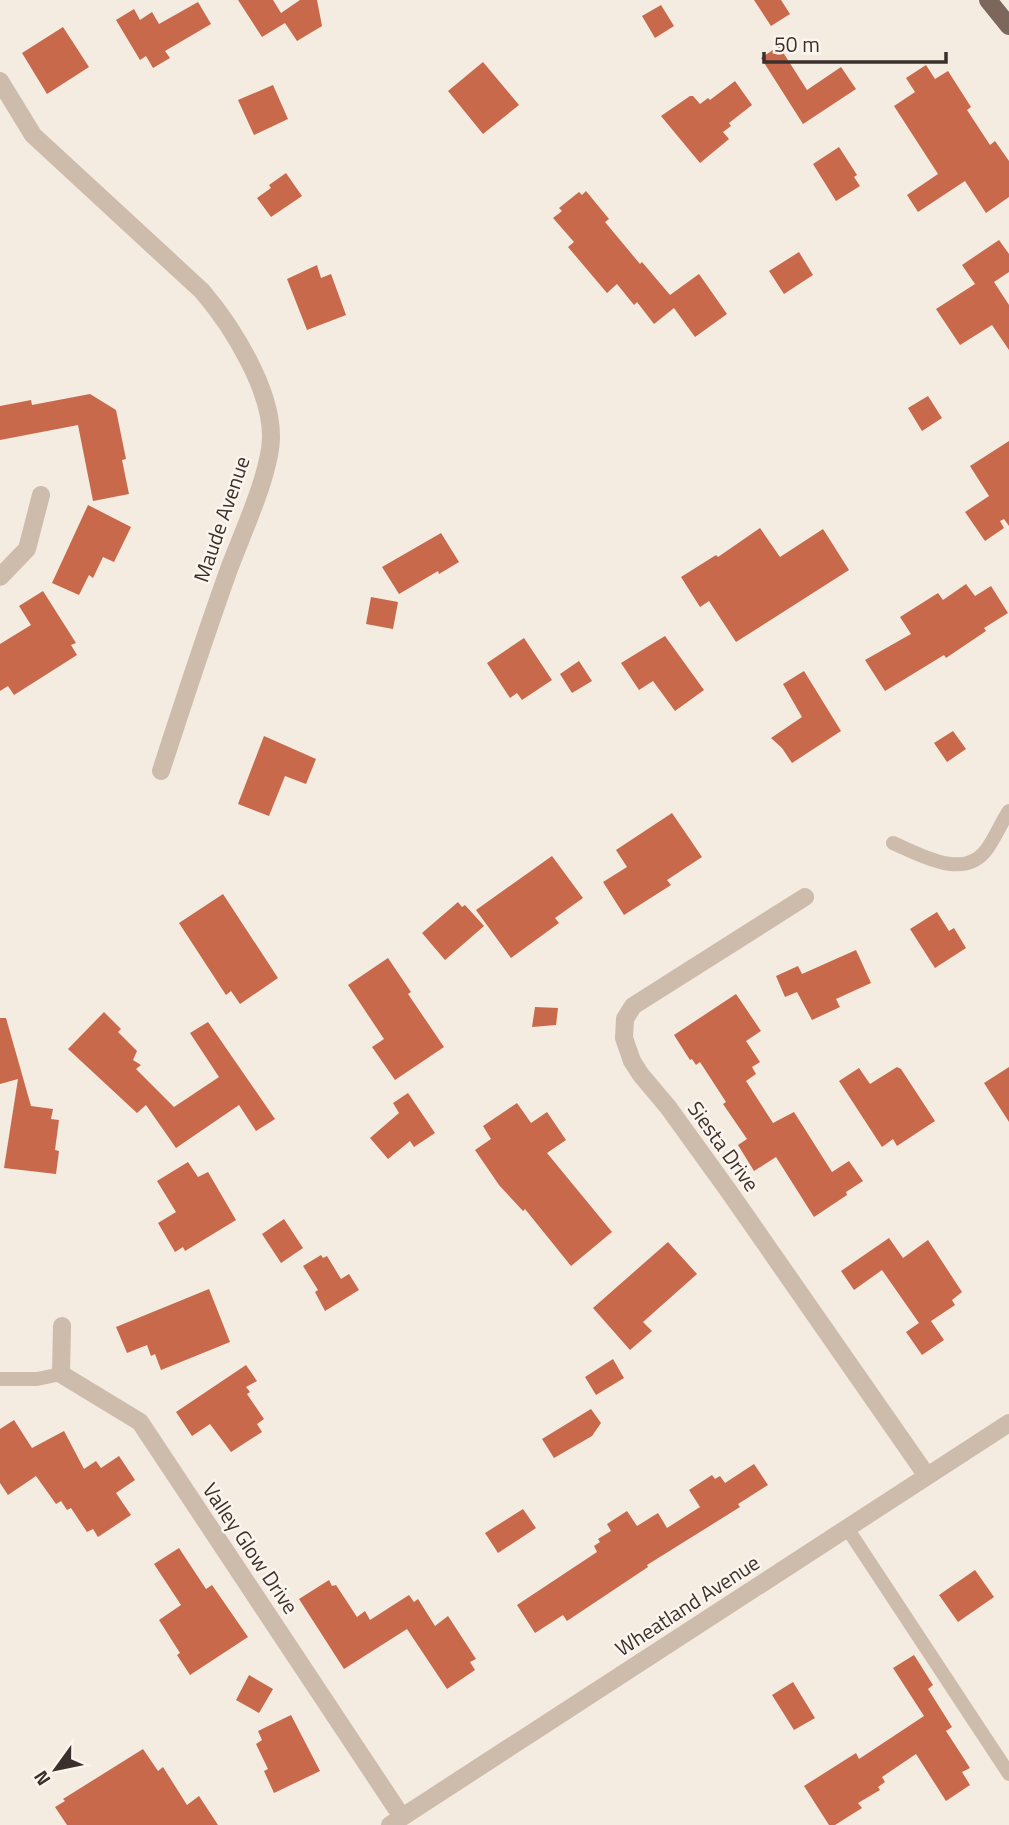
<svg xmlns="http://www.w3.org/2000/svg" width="1009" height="1825" viewBox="0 0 1009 1825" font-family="'Titillium Web',sans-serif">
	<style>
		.building { fill: #c8694b }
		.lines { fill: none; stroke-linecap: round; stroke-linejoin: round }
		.lane { stroke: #cdbbac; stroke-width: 14 }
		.street { stroke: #cdbbac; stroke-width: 18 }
		.primary { stroke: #7d675c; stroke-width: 18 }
		.labels { text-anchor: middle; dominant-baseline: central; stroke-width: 5; stroke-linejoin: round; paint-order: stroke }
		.street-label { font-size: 21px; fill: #3b302b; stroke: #fbf5ee }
	</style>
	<rect width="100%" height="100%" fill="#f4ebe1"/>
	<path class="building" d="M 238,0 L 273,0 L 281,13 L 300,0 L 317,0 L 322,26 L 297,41 L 285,23 L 262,37 Z
		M 754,0 L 781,0 L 790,14 L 771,26 Z
		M 198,2 L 211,24 L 165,51 L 170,58 L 153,68 L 146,56 L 140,60 L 116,20 L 134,9 L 140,20 L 152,12 L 159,24 Z
		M 661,5 L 674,26 L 655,38 L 642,16 Z
		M 63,27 L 89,67 L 47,94 L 22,53 Z
		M 779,46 L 807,90 L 841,67 L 856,89 L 803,124 L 761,58 Z
		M 483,62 L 519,105 L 483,134 L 448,91 Z
		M 926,65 L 935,79 L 948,71 L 971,107 L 967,110 L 990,145 L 995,141 L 1009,161 L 1009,197 L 986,213 L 965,181 L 918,212 L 907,195 L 938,174 L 894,106 L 915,92 L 906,78 Z
		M 735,81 L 752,105 L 729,123 L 731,126 L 723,132 L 729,139 L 700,163 L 661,116 L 690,96 L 693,96 L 700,104 L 708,98 L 710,100 Z
		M 273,85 L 288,119 L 254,135 L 238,100 Z
		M 839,147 L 857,175 L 854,177 L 860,186 L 836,201 L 813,164 Z
		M 286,173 L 302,196 L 271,217 L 257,198 L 271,188 L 269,185 Z
		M 586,191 L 609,219 L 605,222 L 640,264 L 642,262 L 670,295 L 699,274 L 727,314 L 695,337 L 674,308 L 654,324 L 637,302 L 634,305 L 617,284 L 607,293 L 568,247 L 574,242 L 553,218 L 562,211 L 559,208 L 579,192 L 582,195 Z
		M 999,240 L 1009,254 L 1009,272 L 994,282 L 1009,305 L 1009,350 L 992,325 L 960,345 L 936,309 L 975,284 L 962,265 Z
		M 799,252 L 813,275 L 784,294 L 769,271 Z
		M 317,265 L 321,278 L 331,274 L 346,315 L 307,330 L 287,279 Z
		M 90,394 L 116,410 L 126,459 L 122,460 L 129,494 L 93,501 L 78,425 L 0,440 L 0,406 L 31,400 L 32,405 Z
		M 928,396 L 942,418 L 922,431 L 908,408 Z
		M 1009,441 L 1009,526 L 1004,519 L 1000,521 L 1004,528 L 985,541 L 965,512 L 989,496 L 970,466 Z
		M 88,505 L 131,527 L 114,562 L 103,557 L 93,578 L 89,575 L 79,595 L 52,583 Z
		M 760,528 L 780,557 L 823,529 L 849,570 L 736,642 L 709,601 L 700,607 L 681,577 L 716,555 L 718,557 Z
		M 441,533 L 459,562 L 439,574 L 438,571 L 399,594 L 382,567 Z
		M 966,584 L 975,596 L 991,586 L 1008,613 L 984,628 L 986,631 L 946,658 L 944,655 L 885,691 L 865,660 L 911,634 L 900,617 L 938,593 L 943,600 Z
		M 43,591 L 76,643 L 71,645 L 77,655 L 14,695 L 8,686 L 0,691 L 0,644 L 31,625 L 19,606 Z
		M 371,597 L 398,602 L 393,629 L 366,624 Z
		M 665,636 L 704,690 L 675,711 L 653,681 L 639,690 L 621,663 Z
		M 524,638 L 552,680 L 522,700 L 517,693 L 510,698 L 487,663 Z
		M 579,661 L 592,681 L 572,693 L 560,674 Z
		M 804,671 L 841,731 L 792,763 L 782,748 L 771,738 L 802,717 L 783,684 Z
		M 953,731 L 966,749 L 947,762 L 934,743 Z
		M 264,736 L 316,759 L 306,784 L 285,776 L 269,816 L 238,804 Z
		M 672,813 L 702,857 L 667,880 L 671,885 L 624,915 L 603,882 L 627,867 L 616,850 Z
		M 552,856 L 583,898 L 555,918 L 559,923 L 511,958 L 476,910 Z
		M 223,894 L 278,978 L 240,1004 L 231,991 L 226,995 L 179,923 Z
		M 458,902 L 462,907 L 465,905 L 484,926 L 445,960 L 422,933 Z
		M 937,912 L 949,931 L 954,928 L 966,948 L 935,968 L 910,929 Z
		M 856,950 L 871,983 L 836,999 L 840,1007 L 812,1020 L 797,992 L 785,997 L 776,976 L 798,966 L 802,974 Z
		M 388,958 L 411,992 L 408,994 L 444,1047 L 395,1080 L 372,1047 L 384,1039 L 348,985 Z
		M 736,994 L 761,1031 L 746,1041 L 760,1062 L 752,1067 L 756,1074 L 746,1081 L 773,1123 L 794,1112 L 832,1172 L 849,1161 L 863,1181 L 846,1192 L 847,1195 L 814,1217 L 776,1157 L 754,1171 L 738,1145 L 747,1139 L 723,1104 L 726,1102 L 700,1062 L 696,1065 L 692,1059 L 690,1060 L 674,1035 Z
		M 535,1007 L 558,1008 L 556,1025 L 532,1027 Z
		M 104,1012 L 121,1029 L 118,1032 L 137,1051 L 133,1060 L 141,1065 L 136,1069 L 174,1107 L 219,1077 L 190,1033 L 208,1022 L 275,1119 L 256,1131 L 239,1105 L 176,1148 L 146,1105 L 137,1113 L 68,1049 Z
		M 0,1018 L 6,1018 L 31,1106 L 53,1109 L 51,1119 L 59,1120 L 55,1150 L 59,1151 L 56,1174 L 4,1168 L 18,1079 L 0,1084 Z
		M 897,1067 L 901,1069 L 935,1121 L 897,1146 L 893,1139 L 882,1147 L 839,1081 L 859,1068 L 870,1084 Z
		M 1009,1067 L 1009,1122 L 984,1083 Z
		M 408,1093 L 435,1133 L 414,1147 L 410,1141 L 388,1159 L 370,1138 L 399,1113 L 393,1103 Z
		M 517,1103 L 531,1123 L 547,1112 L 566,1140 L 547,1153 L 612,1232 L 571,1266 L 525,1209 L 523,1211 L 499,1185 L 475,1150 L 491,1139 L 483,1126 Z
		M 188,1162 L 198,1177 L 208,1172 L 236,1220 L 185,1251 L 183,1247 L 175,1252 L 158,1223 L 176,1212 L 157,1181 Z
		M 284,1219 L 303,1248 L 281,1263 L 262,1234 Z
		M 889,1238 L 903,1258 L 928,1240 L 962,1292 L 952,1300 L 955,1305 L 931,1321 L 944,1340 L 922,1355 L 906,1332 L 919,1323 L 882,1270 L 854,1290 L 841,1271 Z
		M 668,1242 L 697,1274 L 643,1322 L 652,1331 L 630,1350 L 593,1308 Z
		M 321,1255 L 323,1258 L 327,1256 L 341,1279 L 349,1274 L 359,1290 L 325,1311 L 315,1292 L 318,1290 L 303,1266 Z
		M 209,1289 L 230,1342 L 161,1370 L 155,1354 L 151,1356 L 147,1345 L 127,1353 L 116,1327 Z
		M 613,1359 L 624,1378 L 596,1395 L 585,1377 Z
		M 246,1365 L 257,1381 L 246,1387 L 250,1392 L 247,1394 L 264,1419 L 257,1424 L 262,1432 L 231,1452 L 210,1424 L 192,1436 L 176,1412 Z
		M 591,1409 L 601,1423 L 592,1436 L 554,1458 L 542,1439 Z
		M 14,1420 L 32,1448 L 64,1431 L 84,1469 L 96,1461 L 101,1468 L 119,1456 L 135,1480 L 116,1493 L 131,1515 L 98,1537 L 93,1529 L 87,1532 L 71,1508 L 67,1510 L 61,1501 L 56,1504 L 36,1476 L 8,1495 L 0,1483 L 0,1429 Z
		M 754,1464 L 768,1485 L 738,1504 L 740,1507 L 647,1565 L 648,1567 L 567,1621 L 563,1615 L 535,1633 L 517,1605 L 597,1552 L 594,1546 L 600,1542 L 598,1539 L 611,1531 L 607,1524 L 627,1511 L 637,1526 L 658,1513 L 667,1528 L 700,1507 L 689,1490 L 712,1475 L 715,1479 L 720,1476 L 725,1483 Z
		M 523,1509 L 536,1528 L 498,1553 L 485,1533 Z
		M 179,1548 L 206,1589 L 212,1585 L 248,1637 L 190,1675 L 177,1655 L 180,1653 L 159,1620 L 181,1605 L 154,1564 Z
		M 975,1570 L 994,1597 L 958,1622 L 939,1595 Z
		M 329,1580 L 332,1586 L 336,1585 L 357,1617 L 365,1611 L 370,1620 L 409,1595 L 414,1602 L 418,1599 L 435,1626 L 448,1616 L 476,1659 L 470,1662 L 475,1670 L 447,1689 L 407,1629 L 344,1669 L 299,1599 Z
		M 914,1655 L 933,1685 L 928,1689 L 952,1727 L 946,1731 L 970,1768 L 962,1772 L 970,1785 L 946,1801 L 916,1754 L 882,1777 L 885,1782 L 878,1787 L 880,1790 L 858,1803 L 862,1808 L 835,1825 L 829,1825 L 804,1786 L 856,1753 L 859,1759 L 924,1716 L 893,1668 Z
		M 249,1675 L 273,1689 L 259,1713 L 236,1700 Z
		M 793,1682 L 815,1718 L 794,1730 L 772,1695 Z
		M 291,1715 L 320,1771 L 274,1793 L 264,1771 L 268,1769 L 256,1744 L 262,1740 L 258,1731 Z
		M 143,1749 L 158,1771 L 163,1767 L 187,1805 L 199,1796 L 218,1825 L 67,1825 L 55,1807 L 65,1801 L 63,1799 Z"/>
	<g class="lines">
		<path class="lane" d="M 893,843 C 921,855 964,881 987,849 C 995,838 1001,823 1009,811
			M 0,1379 L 37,1379 L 61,1374
			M 847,1528 L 1009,1774"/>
		<path class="street" d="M 0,81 L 33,135 L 202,291 C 232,326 272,390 271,438 C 270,474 242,534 229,569 C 205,636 183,703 161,771
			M 0,577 L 27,549 L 41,495
			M 805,897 L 633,1006 L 625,1019 L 624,1038 L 632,1061 L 641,1075 L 668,1107 L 730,1193 L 927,1476
			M 62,1326 L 61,1374 L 140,1422 L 402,1817
			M 390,1825 L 1009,1423"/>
		<path class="primary" d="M 988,0 L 1009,26"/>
	</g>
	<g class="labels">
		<g class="street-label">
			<text transform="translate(221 519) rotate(-71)">Maude Avenue</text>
			<text transform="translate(724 1146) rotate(54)">Siesta Drive</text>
			<text transform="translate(251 1548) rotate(56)">Valley Glow Drive</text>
			<text transform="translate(687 1605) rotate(-33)">Wheatland Avenue</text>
		</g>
	</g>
	<g transform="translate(56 1769) rotate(237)" stroke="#fbf5ee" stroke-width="5" paint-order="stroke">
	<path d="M0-5L12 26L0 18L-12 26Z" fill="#3b302b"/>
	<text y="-10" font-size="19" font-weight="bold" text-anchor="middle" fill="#3b302b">N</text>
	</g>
	<path d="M764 52v10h182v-10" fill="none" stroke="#3b302b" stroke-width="3.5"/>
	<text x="774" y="52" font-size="21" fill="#3b302b" stroke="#fbf5ee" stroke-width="5" paint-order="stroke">50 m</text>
</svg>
